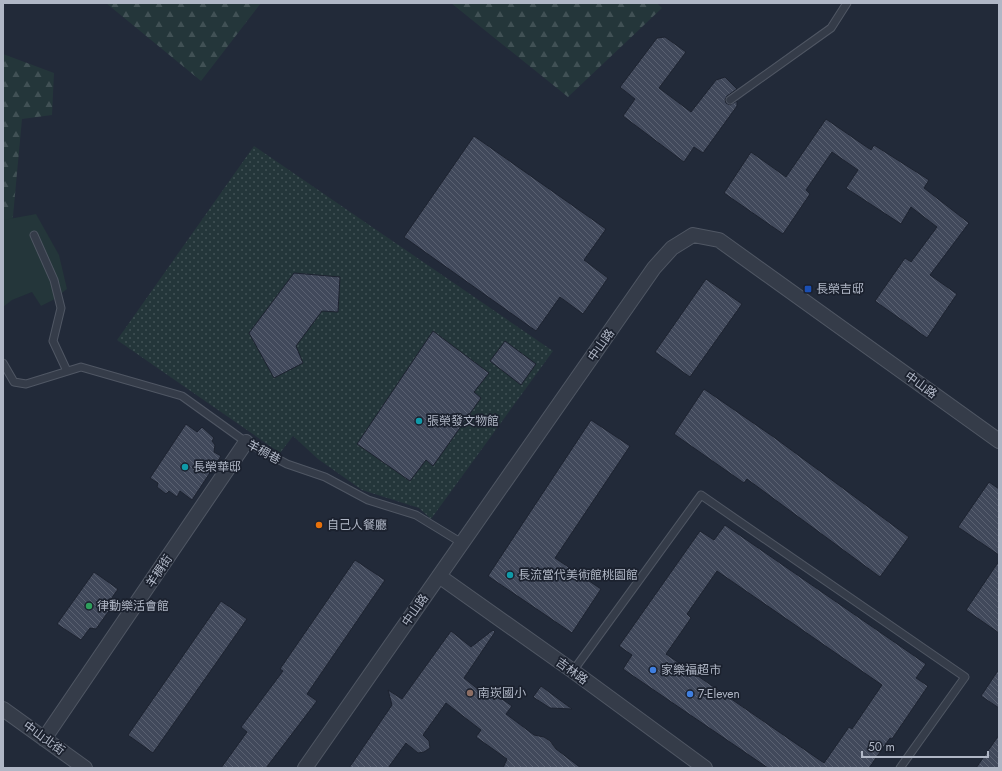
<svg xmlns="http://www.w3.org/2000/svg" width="1002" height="771" viewBox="0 0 1002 771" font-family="Jost,'Noto Sans TC',sans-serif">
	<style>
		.grass { fill: url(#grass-dots) }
		.forest { fill: url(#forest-firs) }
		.park { fill: #24363a }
		.building { fill: url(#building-back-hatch); stroke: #1d2330; fill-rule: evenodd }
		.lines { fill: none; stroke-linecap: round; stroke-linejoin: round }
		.lane-casing { stroke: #505764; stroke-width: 9 }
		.street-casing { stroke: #505764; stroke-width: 16 }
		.lane { stroke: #353c49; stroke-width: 7 }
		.street { stroke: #353c49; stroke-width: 14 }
		.transit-dot { fill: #1a4fb4; stroke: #1b212e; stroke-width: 1.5 }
		.culture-dot { fill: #0f9aa8; stroke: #1b212e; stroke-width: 1.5 }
		.food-dot { fill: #e8710a; stroke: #1b212e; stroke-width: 1.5 }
		.leisure-dot { fill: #2e9e5b; stroke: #1b212e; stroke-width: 1.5 }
		.shop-dot { fill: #3f7fe0; stroke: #1b212e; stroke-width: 1.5 }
		.education-dot { fill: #8d6e63; stroke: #1b212e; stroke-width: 1.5 }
		.labels { text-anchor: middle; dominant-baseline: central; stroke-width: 3.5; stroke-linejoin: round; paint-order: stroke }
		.poi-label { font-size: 12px; fill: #b0b7c6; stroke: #1b212e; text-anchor: start }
		.street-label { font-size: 12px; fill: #b0b7c6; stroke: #1b212e }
	</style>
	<defs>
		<pattern id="grass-dots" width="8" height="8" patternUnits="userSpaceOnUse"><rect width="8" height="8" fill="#24363a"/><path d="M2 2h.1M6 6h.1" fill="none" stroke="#415155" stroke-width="1.8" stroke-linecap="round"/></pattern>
		<pattern id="forest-firs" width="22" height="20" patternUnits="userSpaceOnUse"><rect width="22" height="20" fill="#24363a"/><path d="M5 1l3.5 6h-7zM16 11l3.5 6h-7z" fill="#415155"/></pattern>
		<pattern id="building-back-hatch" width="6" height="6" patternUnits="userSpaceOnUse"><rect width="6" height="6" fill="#41495b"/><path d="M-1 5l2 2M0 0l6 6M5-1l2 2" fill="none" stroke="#5a6171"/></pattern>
	</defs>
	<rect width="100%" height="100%" fill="#222a39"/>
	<path class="grass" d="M 254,146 L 553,351 L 431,519 L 419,508 L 362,490 L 318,459 L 293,436 L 280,453 L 117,340 Z"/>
	<path class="forest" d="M 106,3 L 261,3 L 201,81 Z
		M 451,3 L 657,3 L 662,8 L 568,97 Z
		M 3,54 L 54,73 L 52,115 L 22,119 L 12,227 L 3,224 Z"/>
	<path class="park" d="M 36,214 L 59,255 L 67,289 L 53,300 L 41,306 L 32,292 L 12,300 L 3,307 L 3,220 Z"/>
	<path class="building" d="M 665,37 L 686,52 L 659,88 L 691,112 L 716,80 L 725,77 L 737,89 L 727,96 L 725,100 L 726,103 L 730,105 L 737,101 L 737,106 L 703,153 L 694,147 L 684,162 L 623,116 L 635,99 L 620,87 L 657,38 Z
		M 826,119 L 871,150 L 874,145 L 929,180 L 924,188 L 969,223 L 930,275 L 957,294 L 927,338 L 875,301 L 905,258 L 911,262 L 937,227 L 911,207 L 901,224 L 846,188 L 858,170 L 832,152 L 806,190 L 810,194 L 783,234 L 724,193 L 751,152 L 786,177 Z
		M 474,136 L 606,229 L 584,260 L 608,278 L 583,314 L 560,297 L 536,331 L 404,237 Z
		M 294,273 L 340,277 L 338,312 L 322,311 L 296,346 L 303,363 L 274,378 L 249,333 Z
		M 706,279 L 742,304 L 690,377 L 655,352 Z
		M 433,331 L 489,373 L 474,392 L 481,398 L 433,466 L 426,460 L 410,481 L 357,444 Z
		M 505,341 L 536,364 L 521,385 L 490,361 Z
		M 704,389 L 775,438 L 909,537 L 880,577 L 747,479 L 744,483 L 674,434 Z
		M 591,420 L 630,446 L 555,558 L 601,589 L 572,633 L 488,576 Z
		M 186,424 L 197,432 L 202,427 L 214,438 L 212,441 L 215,445 L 214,452 L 221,456 L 192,500 L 180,491 L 177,497 L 169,491 L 166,494 L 157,487 L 158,483 L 150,478 Z
		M 989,482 L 999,489 L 999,555 L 958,527 Z
		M 725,525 L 926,664 L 916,678 L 928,686 L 892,739 L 890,738 L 869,768 L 768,768 L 623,669 L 632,655 L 619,646 L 700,531 L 714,540 ZM 717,571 L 882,685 L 852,729 L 849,727 L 824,763 L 666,654 L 691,618 L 687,614 Z
		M 355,560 L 385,580 L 307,694 L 317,701 L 266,768 L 221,768 L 247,732 L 241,727 L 283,671 L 280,669 Z
		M 999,561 L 999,633 L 966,610 Z
		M 94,572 L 118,589 L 107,605 L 111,608 L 96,629 L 90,628 L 81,640 L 57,624 Z
		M 221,601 L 247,619 L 153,753 L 128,735 Z
		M 493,630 L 495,632 L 464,678 L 484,694 L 488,689 L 512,706 L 506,714 L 534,735 L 544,737 L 550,741 L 556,749 L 581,768 L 503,768 L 507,759 L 476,737 L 481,730 L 446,703 L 423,735 L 429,741 L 430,748 L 424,752 L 418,753 L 406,743 L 388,768 L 349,768 L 392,705 L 388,690 L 402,699 L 451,631 L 471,647 Z
		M 999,669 L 999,708 L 981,696 Z
		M 541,686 L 572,709 L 550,708 L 533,697 Z
		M 999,735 L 999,768 L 976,768 Z"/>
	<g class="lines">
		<defs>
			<path id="lane" d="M 730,100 L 831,28 L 847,3
				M 34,235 L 54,280 L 61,308 L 53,341 L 67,371
				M 3,363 L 14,382 L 26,384 L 81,367 L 182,396 L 246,442 L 287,464 L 325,477 L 368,500 L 416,515 L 462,543
				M 573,671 L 701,495 L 965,677 L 900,768"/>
			<path id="street" d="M 439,576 L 573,671 L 705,768
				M 3,709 L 85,768
				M 44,739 L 246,442
				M 305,768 L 654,268 L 672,248 L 693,235 L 719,240 L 999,441"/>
		</defs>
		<use href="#lane" class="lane-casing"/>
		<use href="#street" class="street-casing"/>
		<use href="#lane" class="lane"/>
		<use href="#street" class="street"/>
	</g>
	<rect class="transit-dot" x="804" y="285" width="8" height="8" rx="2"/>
	<g class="culture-dot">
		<circle cx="419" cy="421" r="4"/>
		<circle cx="185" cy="467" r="4"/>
		<circle cx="510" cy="575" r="4"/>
	</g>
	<circle class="food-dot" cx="319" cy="525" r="4"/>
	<circle class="leisure-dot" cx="89" cy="606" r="4"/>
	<g class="shop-dot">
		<circle cx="653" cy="670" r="4"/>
		<circle cx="690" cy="694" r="4"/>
	</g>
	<circle class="education-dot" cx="470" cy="693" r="4"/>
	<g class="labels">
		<g class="poi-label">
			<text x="816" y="289">長榮吉邸</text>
			<text x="427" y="421">張榮發文物館</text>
			<text x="193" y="467">長榮華邸</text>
			<text x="327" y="525">自己人餐廳</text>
			<text x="518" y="575">長流當代美術館桃園館</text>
			<text x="97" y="606">律動樂活會館</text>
			<text x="661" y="670">家樂福超市</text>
			<text x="478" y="693">南崁國小</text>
			<text x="698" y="694">7-Eleven</text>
		</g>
		<g class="street-label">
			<text transform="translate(601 345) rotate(-55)">中山路</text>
			<text transform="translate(921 385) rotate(36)">中山路</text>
			<text transform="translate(264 452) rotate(29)">羊稠巷</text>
			<text transform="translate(159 571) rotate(-56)">羊稠街</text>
			<text transform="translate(415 610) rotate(-55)">中山路</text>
			<text transform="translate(572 671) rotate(36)">吉林路</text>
			<text transform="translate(44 738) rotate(36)">中山北街</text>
		</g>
	</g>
	<rect width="1002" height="771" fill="none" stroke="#b0b7c6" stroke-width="8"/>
	<path d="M862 751v6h126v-6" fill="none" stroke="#b0b7c6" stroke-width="2"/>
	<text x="868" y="751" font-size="12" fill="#b0b7c6" stroke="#1b212e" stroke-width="3" paint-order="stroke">50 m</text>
</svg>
